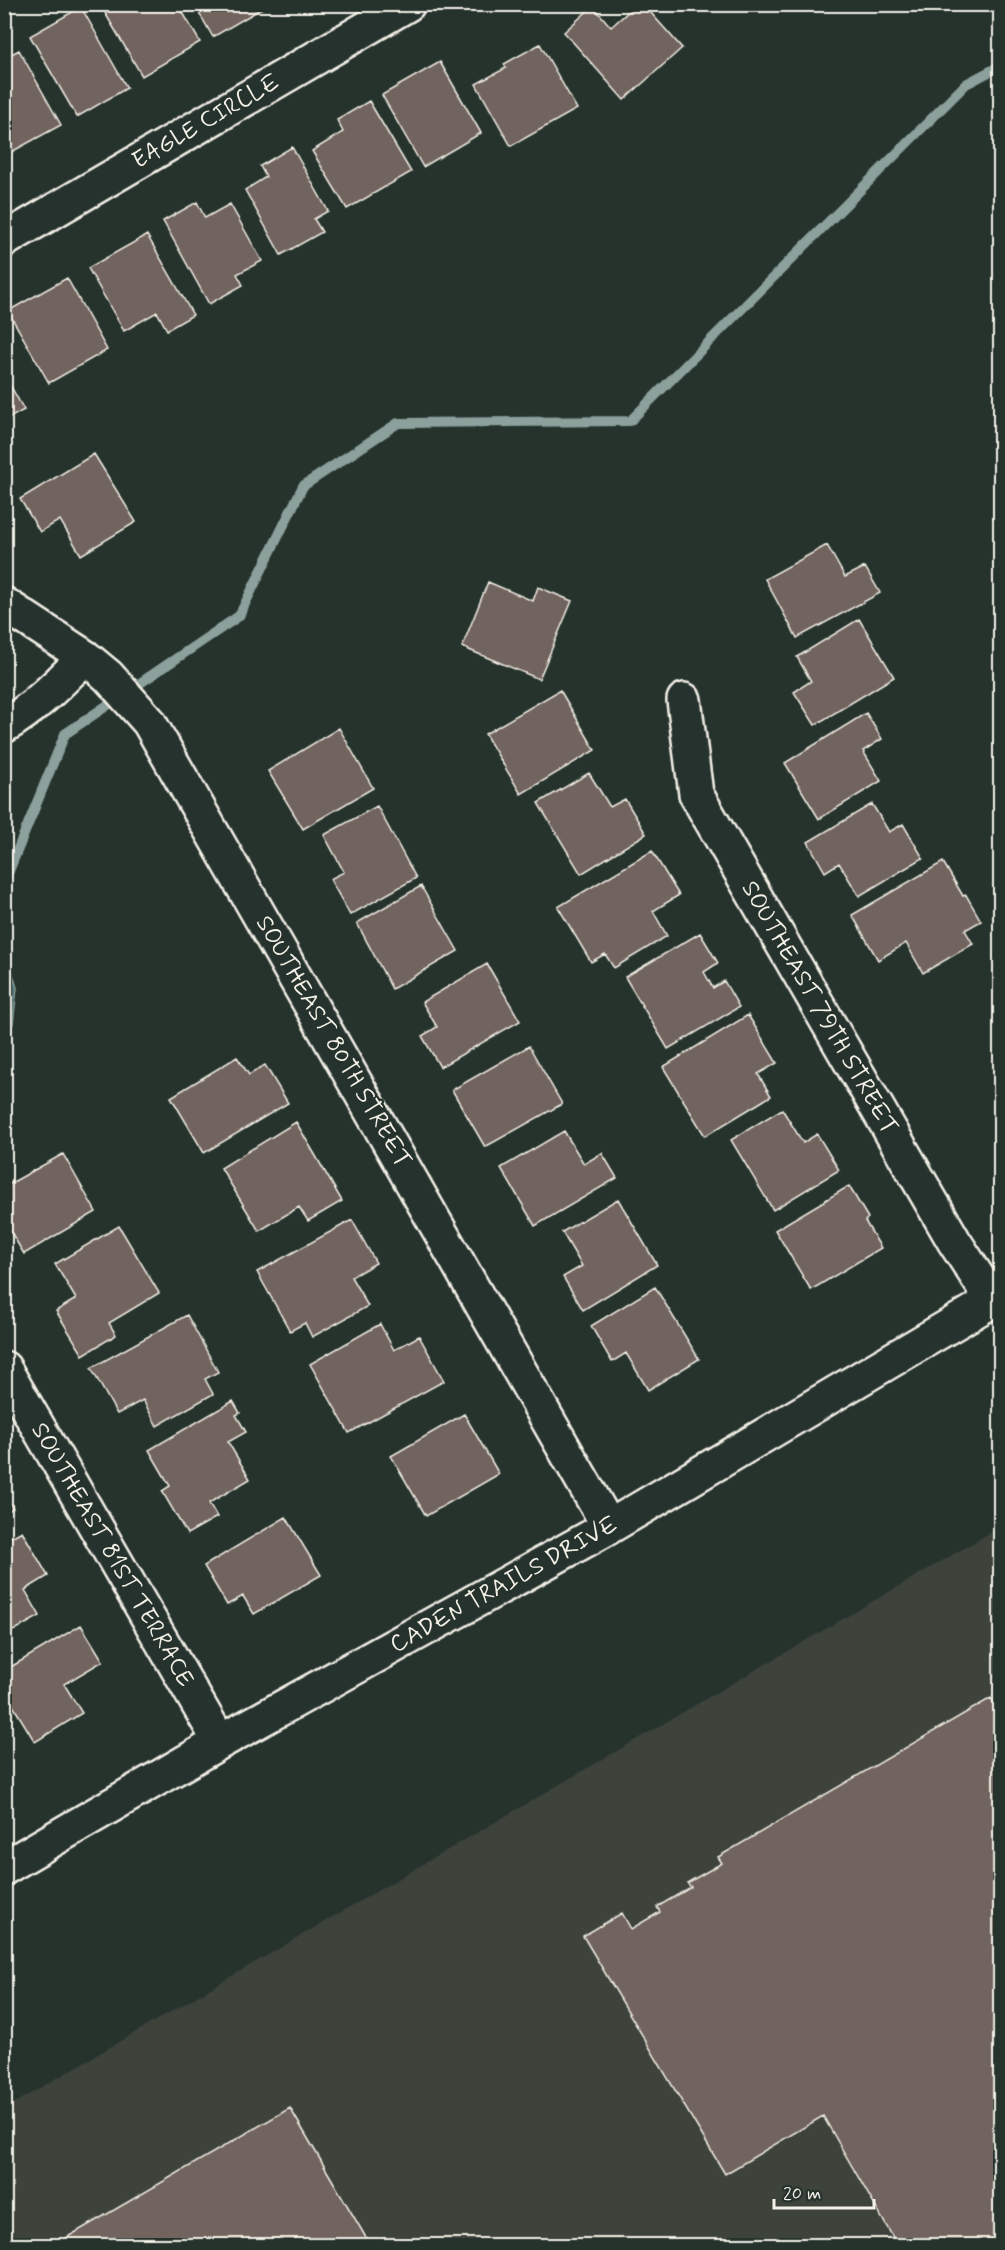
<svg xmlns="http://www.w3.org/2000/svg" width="1005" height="2250" viewBox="0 0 1005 2250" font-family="Mynerve,sans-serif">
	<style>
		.built { fill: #3c423b }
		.water { fill: #466a6a; stroke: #8ca09c; stroke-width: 1.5 }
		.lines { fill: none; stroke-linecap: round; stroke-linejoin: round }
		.stream { stroke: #8ca09c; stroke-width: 10 }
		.building { fill: #71645d; stroke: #f4f1e8; stroke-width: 1.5 }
		.street-casing { stroke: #f4f1e8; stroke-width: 38 }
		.street { stroke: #26332d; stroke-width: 33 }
		.labels { text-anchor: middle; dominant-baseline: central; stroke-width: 4.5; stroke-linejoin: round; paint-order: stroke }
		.street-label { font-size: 24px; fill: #f4f1e8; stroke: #26332d }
	</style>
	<rect width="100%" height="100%" fill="#26332d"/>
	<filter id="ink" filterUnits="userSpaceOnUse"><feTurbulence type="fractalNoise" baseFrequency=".0167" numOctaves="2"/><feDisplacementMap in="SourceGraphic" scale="12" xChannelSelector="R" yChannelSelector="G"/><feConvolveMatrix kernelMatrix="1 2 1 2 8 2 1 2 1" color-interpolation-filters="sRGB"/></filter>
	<g filter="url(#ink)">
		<path class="built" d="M 1000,1527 L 1000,2245 L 5,2245 L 4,2109 Z"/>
		<path class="water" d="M 5,948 L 17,988 L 13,1023 L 5,1045 Z"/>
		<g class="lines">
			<path class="stream" d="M 4,883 L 65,734 L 239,616 L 303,486 L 398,423 L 630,421 L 966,84 L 1000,66"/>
		</g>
		<path class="building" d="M 120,4 L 178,4 L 200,42 L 142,76 L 105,13 Z
			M 194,4 L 269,4 L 213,37 Z
			M 637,4 L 643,4 L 682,48 L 624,100 L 564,32 L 593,6 L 611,27 Z
			M 81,7 L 127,88 L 77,117 L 30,36 Z
			M 540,44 L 577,109 L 511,146 L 476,84 L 506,68 L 504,64 Z
			M 19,50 L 61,125 L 4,156 L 4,58 Z
			M 440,62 L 481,133 L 423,167 L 382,95 Z
			M 369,101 L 411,172 L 347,209 L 312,151 L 343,132 L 337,120 Z
			M 292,147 L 328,211 L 314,219 L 322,232 L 281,255 L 245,190 L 266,177 L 260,166 Z
			M 197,202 L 205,218 L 230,204 L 262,261 L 237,274 L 243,285 L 209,304 L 163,221 Z
			M 147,235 L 193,315 L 167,330 L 157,312 L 124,331 L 88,268 Z
			M 67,278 L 107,350 L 49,383 L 8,311 Z
			M 4,374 L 24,410 L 4,421 Z
			M 94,454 L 136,522 L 81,555 L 60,520 L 40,532 L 20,499 Z
			M 827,545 L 845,577 L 865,567 L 880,593 L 797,638 L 765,579 Z
			M 488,582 L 533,601 L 538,587 L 572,601 L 539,679 L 462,647 Z
			M 859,619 L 894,677 L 815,725 L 794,692 L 811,681 L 797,657 Z
			M 560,690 L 595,750 L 521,794 L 485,734 Z
			M 866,713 L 882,739 L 863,751 L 881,781 L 819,819 L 785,763 Z
			M 339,728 L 373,788 L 303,829 L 268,771 Z
			M 589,773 L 610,807 L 625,799 L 646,834 L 581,874 L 538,803 Z
			M 872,804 L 889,832 L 903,824 L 923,858 L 859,896 L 839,863 L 825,872 L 808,842 Z
			M 377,806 L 416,878 L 350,915 L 330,879 L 344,872 L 324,835 Z
			M 652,851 L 679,895 L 653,911 L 667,936 L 614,968 L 605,954 L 591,962 L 558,907 Z
			M 943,862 L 963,896 L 966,895 L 981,921 L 965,930 L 973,944 L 923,973 L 906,943 L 878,960 L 852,915 Z
			M 421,886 L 458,951 L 392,989 L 357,923 Z
			M 700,933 L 718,963 L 704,972 L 713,988 L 724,981 L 739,1007 L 668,1049 L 625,977 Z
			M 487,964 L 520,1021 L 440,1067 L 422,1036 L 437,1027 L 422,1002 Z
			M 748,1015 L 777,1063 L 758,1074 L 771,1096 L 705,1136 L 663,1067 Z
			M 529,1046 L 562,1104 L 485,1147 L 452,1090 Z
			M 237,1057 L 249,1075 L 265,1065 L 288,1103 L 204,1153 L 171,1097 Z
			M 782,1109 L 803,1143 L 817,1134 L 839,1170 L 773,1210 L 731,1140 Z
			M 296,1122 L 342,1201 L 308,1221 L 299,1207 L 259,1231 L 221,1168 Z
			M 564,1131 L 584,1164 L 602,1153 L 617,1178 L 535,1226 L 501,1168 Z
			M 63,1154 L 96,1212 L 24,1254 L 4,1221 L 4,1187 Z
			M 849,1186 L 868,1218 L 865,1221 L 881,1248 L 811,1290 L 775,1230 Z
			M 618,1199 L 657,1265 L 583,1310 L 563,1277 L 582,1266 L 562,1232 Z
			M 352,1220 L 376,1263 L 351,1277 L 368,1306 L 312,1337 L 305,1323 L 290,1331 L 257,1272 Z
			M 119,1226 L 159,1293 L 109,1323 L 116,1335 L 83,1355 L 56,1311 L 76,1299 L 55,1264 Z
			M 655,1287 L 699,1359 L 648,1390 L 626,1353 L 612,1362 L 591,1326 Z
			M 187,1315 L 218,1372 L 205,1379 L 213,1394 L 157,1426 L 143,1400 L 117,1414 L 91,1368 Z
			M 380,1324 L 394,1350 L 419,1336 L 444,1381 L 349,1433 L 310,1364 Z
			M 233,1401 L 240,1413 L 236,1415 L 246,1432 L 228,1442 L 250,1479 L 209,1503 L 217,1517 L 187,1534 L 162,1491 L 170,1486 L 149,1450 Z
			M 464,1414 L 499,1474 L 426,1516 L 391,1456 Z
			M 4,1494 L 13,1508 L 4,1514 Z
			M 286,1517 L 321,1575 L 254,1614 L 243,1596 L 227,1605 L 204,1566 Z
			M 22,1531 L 48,1576 L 25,1590 L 40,1616 L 4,1636 L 4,1541 Z
			M 81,1625 L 103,1661 L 64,1684 L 82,1713 L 35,1742 L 4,1691 L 4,1671 Z
			M 991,1698 L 1000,1714 L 1000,2246 L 898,2246 L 823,2116 L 725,2174 L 583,1936 L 622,1913 L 631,1929 L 660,1912 L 657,1907 L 691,1887 L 687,1883 L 722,1863 L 718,1857 Z
			M 290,2108 L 371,2246 L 52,2246 Z"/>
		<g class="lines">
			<defs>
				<path id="street" d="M 4,240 L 408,4
					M 4,604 L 85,657 L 108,676 L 149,722 L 609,1527
					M 684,700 L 696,794 L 954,1241 L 993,1301
					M 4,726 C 35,708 60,682 85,657
					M 4,1368 L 220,1742
					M 4,1868 L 220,1742 L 609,1527 L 1000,1296"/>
			</defs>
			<use href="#street" class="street-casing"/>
			<use href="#street" class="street"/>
		</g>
	</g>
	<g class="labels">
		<g class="street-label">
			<text transform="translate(206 122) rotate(-30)">EAGLE CIRCLE</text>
			<text transform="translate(819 1008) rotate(60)">SOUTHEAST 79TH STREET</text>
			<text transform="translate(333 1042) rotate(60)">SOUTHEAST 80TH STREET</text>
			<text transform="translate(112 1555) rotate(60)">SOUTHEAST 81ST TERRACE</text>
			<text transform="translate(504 1585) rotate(-29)">CADEN TRAILS DRIVE</text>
		</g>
	</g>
	<rect width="1005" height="2250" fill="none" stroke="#26332d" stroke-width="24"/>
	<rect x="12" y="12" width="981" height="2226" fill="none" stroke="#f4f1e8" stroke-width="2" filter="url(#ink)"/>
	<path d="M774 2199v9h100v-9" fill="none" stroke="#f4f1e8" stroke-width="3"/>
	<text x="783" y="2199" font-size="18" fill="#f4f1e8" stroke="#26332d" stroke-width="4.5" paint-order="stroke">20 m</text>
</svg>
